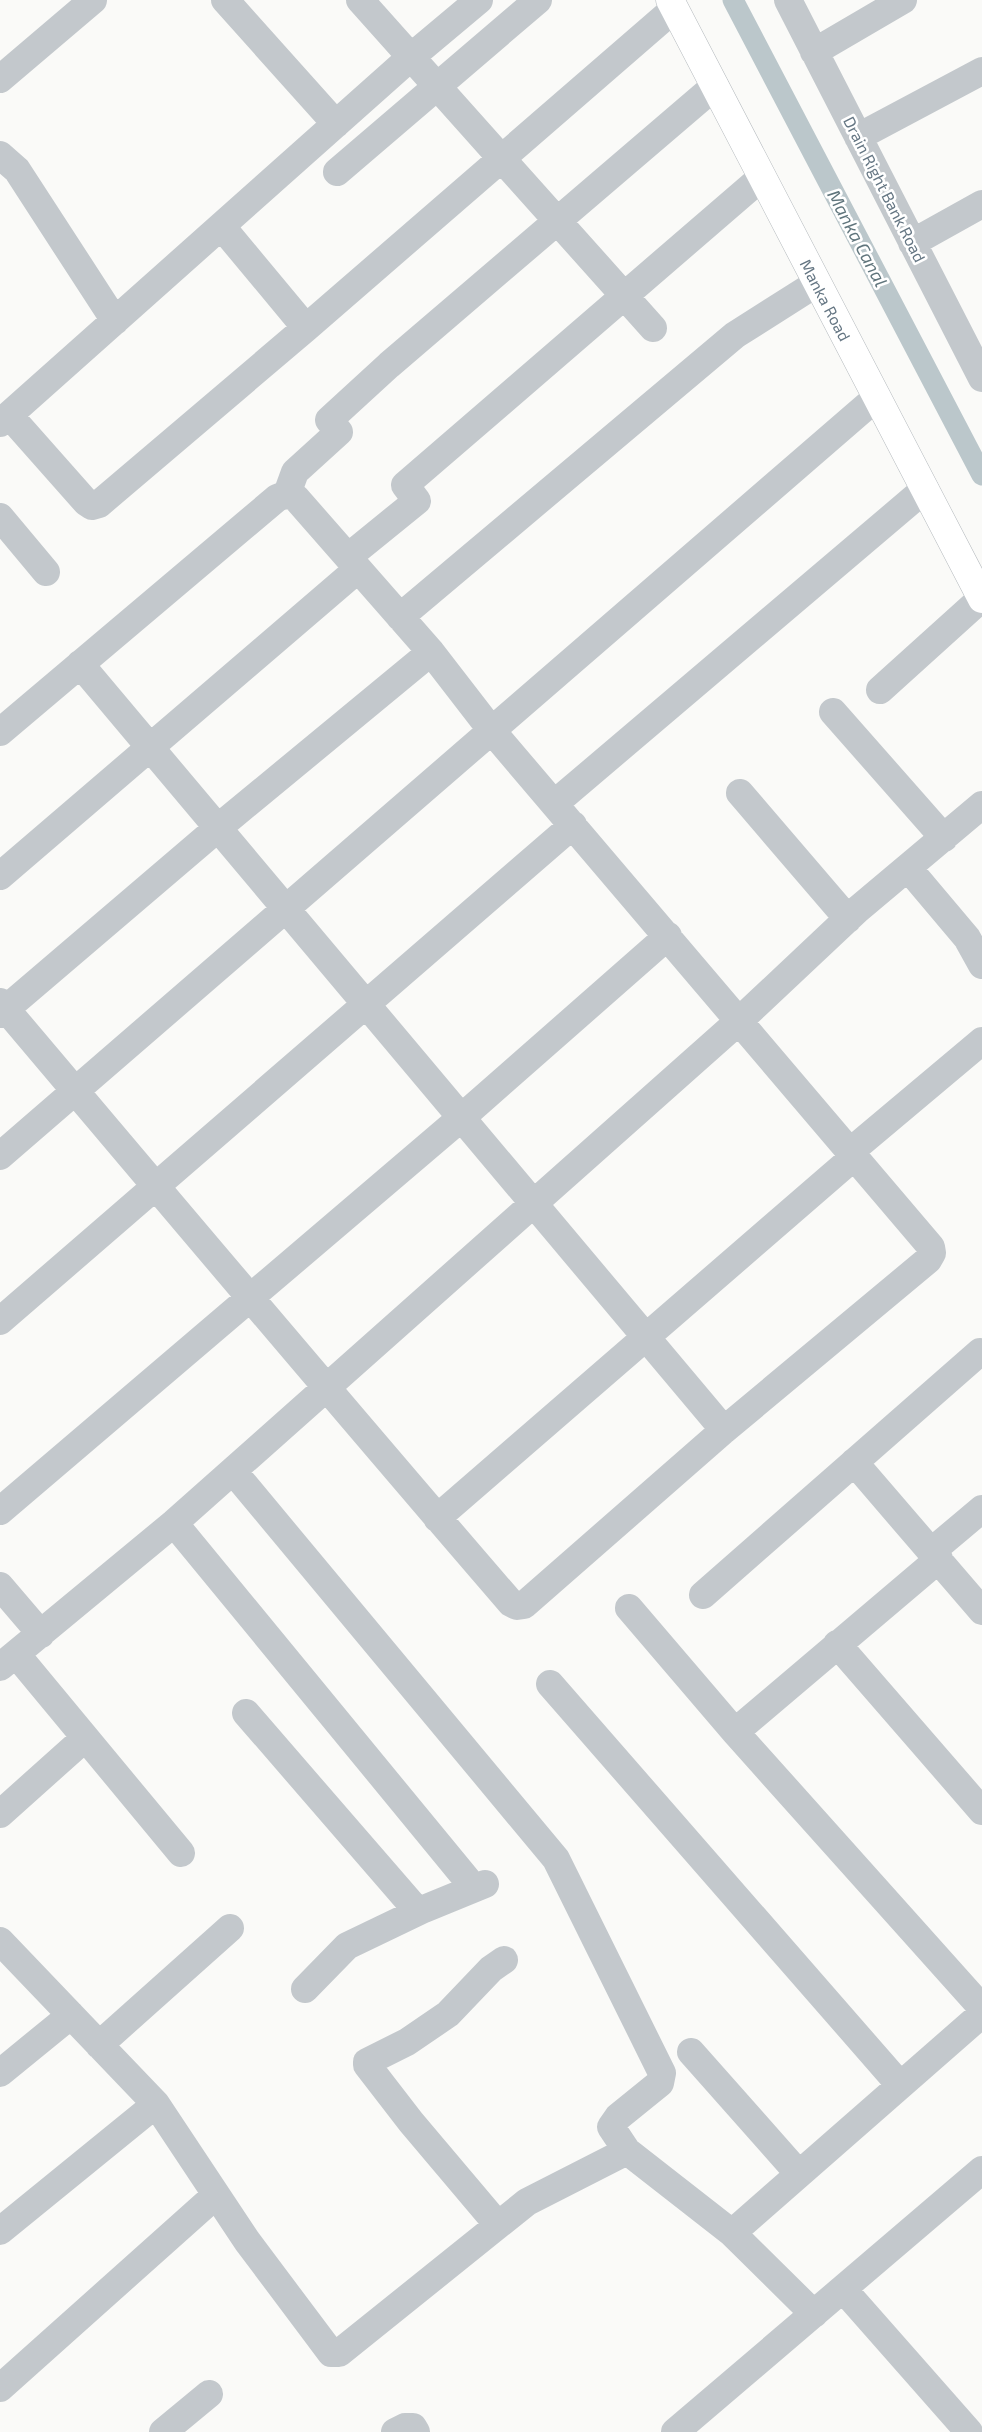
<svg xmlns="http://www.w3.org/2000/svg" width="982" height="2432" viewBox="0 0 982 2432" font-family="'Exo 2',sans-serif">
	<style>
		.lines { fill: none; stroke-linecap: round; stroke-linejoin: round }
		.canal { stroke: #bbc7cb; stroke-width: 21 }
		.major-casing { stroke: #b5babe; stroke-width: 29 }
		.minor { stroke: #c3c8cc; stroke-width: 28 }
		.major { stroke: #fff; stroke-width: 28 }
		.labels { text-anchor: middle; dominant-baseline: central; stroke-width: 5; stroke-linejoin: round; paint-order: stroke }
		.street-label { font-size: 16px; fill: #657683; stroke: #fff }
		.water-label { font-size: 18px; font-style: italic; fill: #60757c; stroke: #fff }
	</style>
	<rect width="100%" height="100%" fill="#fafaf8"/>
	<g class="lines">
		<path class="canal" d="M 733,0 L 982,475"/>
		<defs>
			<g id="major">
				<path id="s1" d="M 670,0 L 982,599"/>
			</g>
		</defs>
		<use href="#major" class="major-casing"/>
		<path class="minor" d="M 225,0 L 336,124
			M 360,0 L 653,328
			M 788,0 L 982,378
			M 814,52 L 903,0
			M 0,79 L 93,0
			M 858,137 L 982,71
			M 0,155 L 17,170 L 115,321
			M 337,172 L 538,0
			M 222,227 L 306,328
			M 912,243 L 982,204
			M 9,415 L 86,502 L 92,506 L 99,504 L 306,328 L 674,9
			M 0,423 L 411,57 L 479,0
			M 287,494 L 295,472 L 339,432 L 329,420 L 389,365 L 715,86
			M 0,517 L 46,572
			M 348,557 L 417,501 L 405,485 L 762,177
			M 400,617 L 735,335 L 817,283
			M 80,664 L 724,1430
			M 880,690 L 982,598
			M 833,712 L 944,838
			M 0,732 L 277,498 L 287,494 L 296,498 L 431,652 L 492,731 L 931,1247 L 932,1253 L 928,1260 L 724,1430 L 524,1605 L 517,1606 L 511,1603 C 339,1404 170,1203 0,1002
			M 740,793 L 848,919
			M 554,804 L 925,489
			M 908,868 L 967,938 L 982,965
			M 0,876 L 358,569
			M 0,1014 L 219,827 L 431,652
			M 851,1151 L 982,1041
			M 0,1156 L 877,397
			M 0,1321 L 573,825
			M 854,1462 L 982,1611
			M 233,1471 L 556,1859 L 662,2073 L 660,2083 L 618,2117 L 611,2127 L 627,2151 L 732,2233 L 814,2314
			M 0,1511 L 461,1118 L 668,936
			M 437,1518 L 855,1156
			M 174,1523 L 474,1888
			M 932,1551 L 982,1509
			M 0,1586 L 41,1634
			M 703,1595 L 980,1352
			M 629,1608 L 735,1732 L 982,2008
			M 837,1644 L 982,1811
			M 16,1654 L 181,1853
			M 0,1667 L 174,1523 L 739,1021 L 857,910 L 982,805
			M 550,1684 L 900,2085
			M 246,1713 L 414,1907 L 424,1909 L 485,1884
			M 735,1732 L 939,1559
			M 0,1814 L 85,1738
			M 0,1941 L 156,2104 L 247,2241 L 331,2353 L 339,2353 L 527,2202 L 627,2151
			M 305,1989 L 347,1946 L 424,1909
			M 99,2045 L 230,1928
			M 691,2052 L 799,2174
			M 0,2073 L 71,2015
			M 498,2225 L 411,2122 L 367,2065 L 367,2062 L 407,2042 L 448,2014 L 491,1969 L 504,1960
			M 0,2231 L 156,2104
			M 732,2233 L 982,2014
			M 843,2289 L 969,2432
			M 0,2388 L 216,2195
			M 163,2432 L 209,2394
			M 395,2432 L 405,2427 L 413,2427 L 416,2432
			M 675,2432 L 982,2170"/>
		<use href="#major" class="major"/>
	</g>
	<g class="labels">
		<g class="street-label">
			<text transform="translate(885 189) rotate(63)">Drain Right Bank Road</text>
			<text stroke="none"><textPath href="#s1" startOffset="338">Manka Road</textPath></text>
		</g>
		<g class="water-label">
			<text transform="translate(858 238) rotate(62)">Manka Canal</text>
		</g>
	</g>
</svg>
